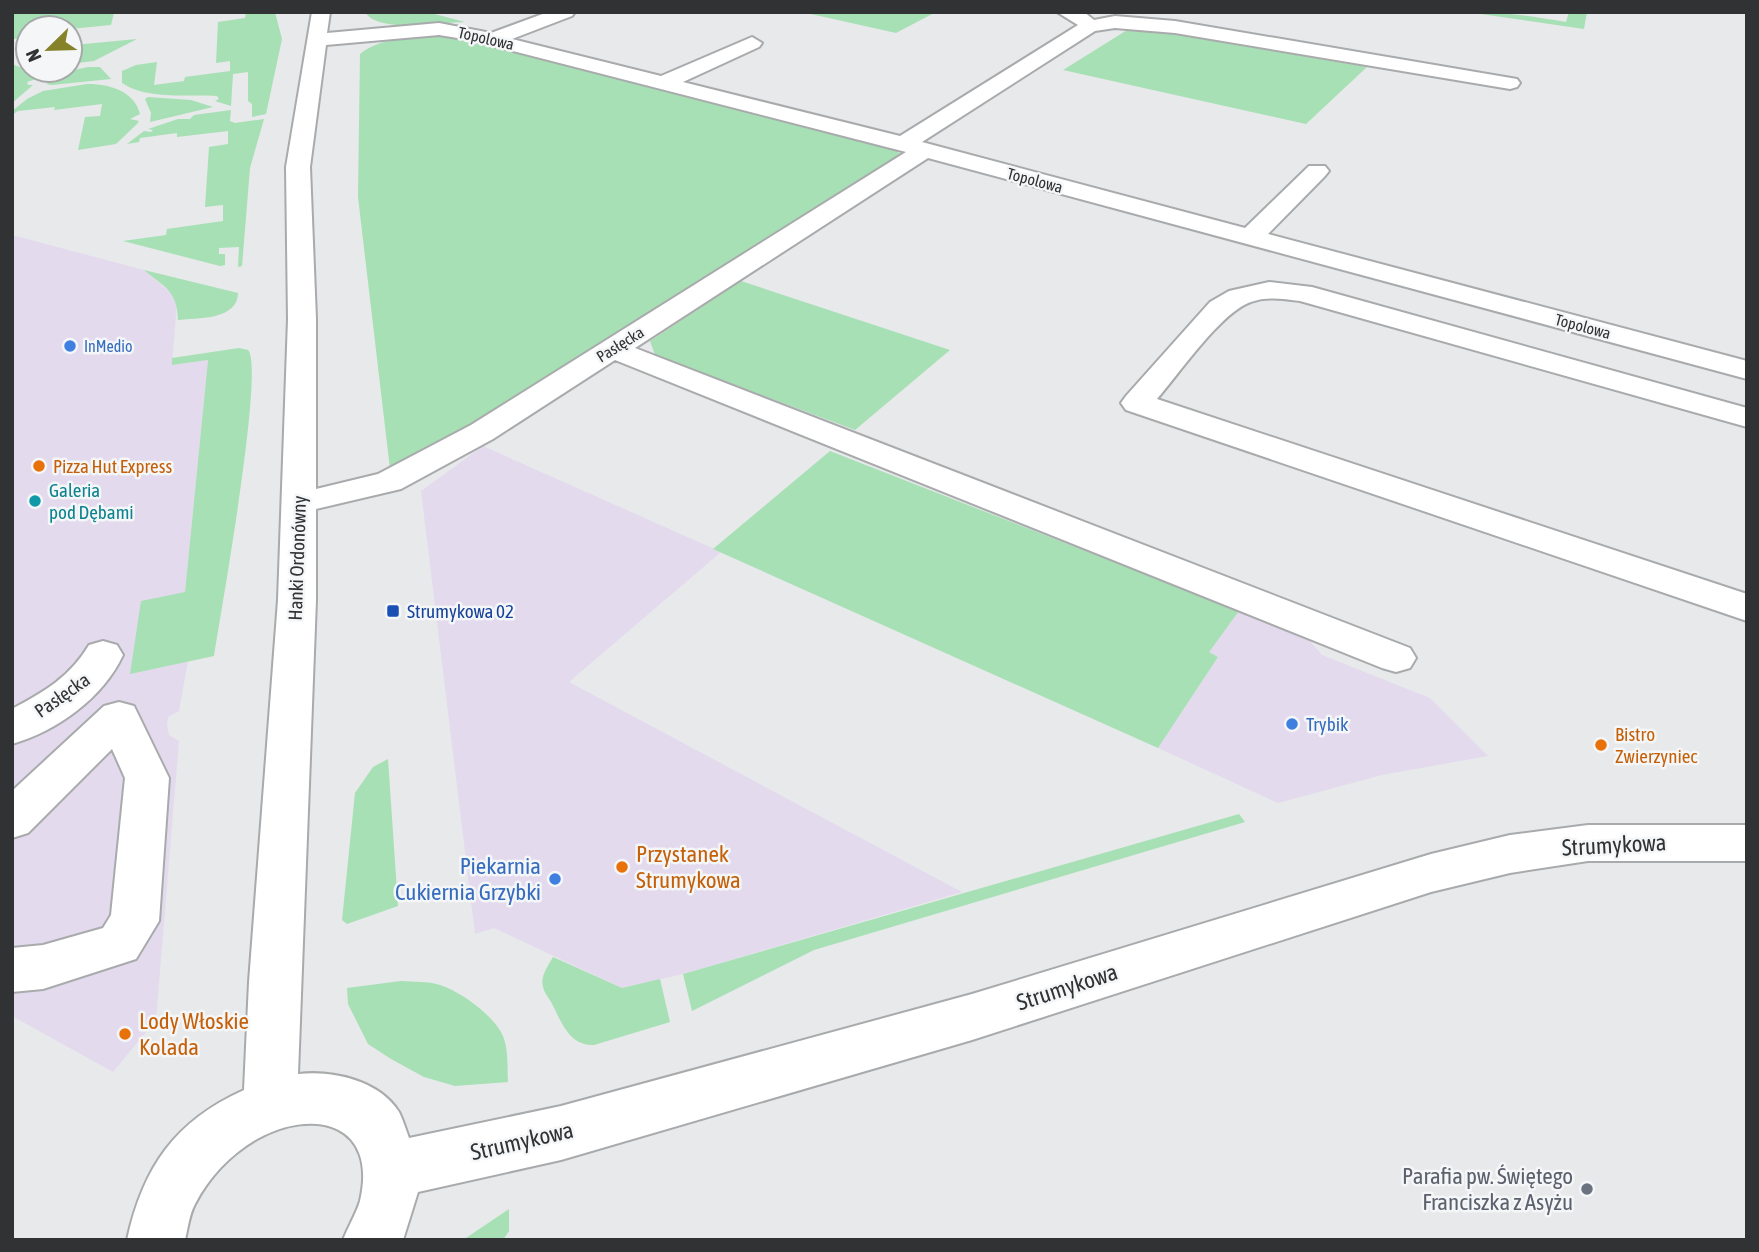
<svg xmlns="http://www.w3.org/2000/svg" width="1759" height="1252" viewBox="0 0 1759 1252" font-family="'Asap Condensed',sans-serif">
	<style>
		.commercial { fill: #e4daee }
		.green { fill: #a7e0b4 }
		.lines { fill: none; stroke-linecap: round; stroke-linejoin: round }
		.minor-casing { stroke: #a8aaac; stroke-width: 4 }
		.minor { fill: #fff; fill-rule: evenodd }
		.shop-dot { fill: #3f7fe0; stroke: #f4f6f8; stroke-width: 2.5 }
		.food-dot { fill: #e8710a; stroke: #f4f6f8; stroke-width: 2.5 }
		.culture-dot { fill: #0f9aa8; stroke: #f4f6f8; stroke-width: 2.5 }
		.transit-dot { fill: #1a4fb4; stroke: #f4f6f8; stroke-width: 2.5 }
		.worship-dot { fill: #6b7280; stroke: #f4f6f8; stroke-width: 2.5 }
		.labels { text-anchor: middle; dominant-baseline: central; stroke-width: 5; stroke-linejoin: round; paint-order: stroke }
		.far-street-label { font-size: 16px; fill: #313233; stroke: #f4f6f8 }
		.far-shop-label { font-size: 16px; fill: #366cbe; stroke: #f4f6f8; text-anchor: start }
		.food-label { font-size: 19px; fill: #c56008; stroke: #f4f6f8; text-anchor: start }
		.culture-label { font-size: 19px; fill: #0d838f; stroke: #f4f6f8; text-anchor: start }
		.street-label { font-size: 19px; fill: #313233; stroke: #f4f6f8 }
		.transit-label { font-size: 19px; fill: #164399; stroke: #f4f6f8; text-anchor: start }
		.shop-label { font-size: 19px; fill: #366cbe; stroke: #f4f6f8; text-anchor: start }
		.near-street-label { font-size: 23px; fill: #313233; stroke: #f4f6f8 }
		.near-food-label { font-size: 23px; fill: #c56008; stroke: #f4f6f8; text-anchor: start }
		.near-shop-label { font-size: 23px; fill: #366cbe; stroke: #f4f6f8; text-anchor: end }
		.near-worship-label { font-size: 23px; fill: #5b616d; stroke: #f4f6f8; text-anchor: end }
	</style>
	<rect width="100%" height="100%" fill="#e7e9eb"/>
	<path class="commercial" d="M 12,235 L 144,270 L 172,294 L 177,302 L 172,365 L 208,360 L 185,592 L 131,673 L 188,661 L 179,711 L 168,717 L 167,725 L 169,735 L 179,741 L 156,1020 L 113,1072 L 12,1016 Z
		M 483,446 L 721,552 L 569,682 L 962,892 L 683,974 L 622,988 L 494,928 L 475,934 L 421,491 Z
		M 1239,611 L 1309,640 L 1322,655 L 1430,698 L 1488,756 L 1382,775 L 1278,803 L 1158,748 L 1218,657 L 1208,652 Z"/>
	<path class="green" d="M 12,12 L 121,12 L 114,13 L 111,25 L 70,29 L 64,28 L 64,23 L 48,21 L 43,26 L 28,28 L 28,38 L 12,39 Z
		M 246,12 L 275,12 L 282,39 L 266,114 L 252,117 L 252,104 L 248,101 L 248,72 L 233,74 L 231,106 L 215,101 L 219,99 L 217,96 C 189,94 147,100 122,83 L 122,71 L 136,65 L 157,62 L 154,85 L 184,81 L 185,77 L 230,71 L 230,61 L 216,63 L 218,22 L 245,18 Z
		M 365,12 L 427,12 L 465,22 C 441,22 378,34 365,12 Z
		M 802,12 L 936,12 L 896,33 Z
		M 1467,12 C 1506,12 1529,16 1566,22 L 1569,12 L 1587,12 L 1584,29 Z
		M 1132,27 L 1367,67 L 1306,124 L 1063,70 Z
		M 424,37 L 458,37 L 494,44 L 895,149 L 901,155 L 895,163 L 463,431 L 390,469 L 358,197 L 360,54 C 379,39 401,39 424,37 Z
		M 137,39 L 94,61 L 70,64 L 70,51 L 74,45 Z
		M 12,64 L 32,72 L 36,79 L 27,82 L 28,85 L 33,85 L 12,103 Z
		M 88,67 L 100,67 L 111,79 L 52,85 L 46,84 L 64,72 Z
		M 87,84 C 108,84 134,90 140,114 L 130,119 L 139,121 L 137,124 L 116,144 L 78,150 L 85,117 L 100,116 L 102,104 L 54,110 L 55,107 L 18,111 L 12,115 L 12,111 L 27,99 L 43,91 Z
		M 148,97 L 191,100 L 213,107 L 150,122 L 151,113 L 145,99 Z
		M 231,110 L 230,121 L 235,123 L 264,119 L 250,168 L 242,266 L 238,267 L 239,247 L 219,248 L 219,254 L 225,254 L 225,265 L 220,266 L 123,241 L 166,235 L 167,229 L 223,221 L 223,205 L 205,207 L 209,147 L 228,144 L 228,131 L 177,137 L 177,133 L 140,138 L 139,142 L 127,144 L 144,131 L 151,132 L 153,130 L 148,129 L 178,119 L 190,119 L 194,115 Z
		M 144,270 L 238,293 C 238,320 197,318 178,320 C 177,290 165,288 144,270 Z
		M 741,281 L 950,350 L 855,430 L 655,355 L 650,341 Z
		M 239,348 L 248,350 C 265,367 220,617 214,656 L 130,674 L 141,601 L 185,592 L 208,360 L 172,365 L 172,358 Z
		M 830,451 L 1239,611 L 1209,652 L 1218,657 L 1158,748 L 713,549 Z
		M 388,759 L 398,906 L 347,924 L 342,920 L 355,793 L 373,767 Z
		M 1239,814 L 1245,822 L 814,950 L 692,1011 L 683,974 Z
		M 553,957 L 622,988 L 660,979 L 670,1022 L 594,1045 C 568,1046 561,1020 551,1002 C 548,997 544,992 543,987 C 540,976 548,966 553,957 Z
		M 401,981 C 413,982 428,981 440,985 C 461,992 490,1013 501,1032 C 509,1046 507,1066 508,1082 L 455,1086 L 424,1077 L 391,1059 L 368,1044 L 348,1004 L 347,988 Z
		M 509,1209 L 509,1231 L 503,1240 L 463,1240 Z"/>
	<g class="lines">
		<defs>
			<path id="minor" d="M 312,12 L 330,12 L 327,33 L 439,23 L 491,33 L 548,12 L 575,12 L 572,16 L 512,39 L 661,76 L 752,37 L 762,43 L 759,47 L 683,82 L 900,136 L 1078,25 L 1057,12 L 1084,12 L 1094,20 L 1115,16 L 1175,21 L 1517,79 L 1520,83 L 1517,87 L 1510,89 L 1175,33 L 1115,28 L 1095,31 L 922,142 L 1245,228 L 1309,166 L 1325,166 L 1329,171 L 1325,176 L 1268,234 L 1747,361 L 1747,379 L 928,158 L 635,348 L 1410,648 L 1416,658 L 1410,668 L 1396,672 L 1382,668 L 615,360 L 493,439 L 401,489 L 316,509 L 316,600 L 298,1074 C 332,1070 379,1080 399,1112 C 403,1120 406,1130 409,1138 L 561,1106 L 972,994 L 1431,854 L 1510,835 L 1588,825 L 1747,825 L 1747,861 L 1588,861 L 1510,873 L 1431,892 L 972,1040 L 561,1160 L 418,1192 L 403,1240 L 343,1240 C 348,1227 356,1214 360,1201 C 378,1124 315,1107 257,1139 C 231,1154 209,1177 195,1204 C 189,1215 188,1228 185,1240 L 127,1240 C 143,1167 175,1121 244,1090 L 249,982 L 278,600 L 288,319 L 286,167 ZM 439,35 L 470,40 L 906,152 L 471,425 L 378,474 L 316,489 L 316,319 L 310,167 L 326,45 Z
				M 1269,282 L 1312,287 L 1747,408 L 1747,427 L 1300,301 C 1284,299 1266,296 1251,302 C 1221,312 1179,374 1157,399 L 1747,594 L 1747,621 L 1126,410 L 1121,403 L 1126,396 L 1210,302 L 1229,291 Z
				M 103,641 L 117,645 L 123,655 C 103,698 57,731 12,744 L 12,709 C 44,692 70,677 89,645 Z
				M 119,702 L 134,706 L 169,778 L 159,921 L 136,959 L 43,989 L 12,992 L 12,948 L 43,945 L 103,928 L 111,915 L 125,778 L 112,749 L 28,833 L 12,838 L 12,791 L 104,706 Z"/>
		</defs>
		<use href="#minor" class="minor-casing"/>
		<use href="#minor" class="minor"/>
	</g>
	<g class="shop-dot">
		<circle cx="70" cy="346" r="7"/>
		<circle cx="1292" cy="724" r="7"/>
		<circle cx="555" cy="879" r="7"/>
	</g>
	<g class="food-dot">
		<circle cx="39" cy="466" r="7"/>
		<circle cx="1601" cy="745" r="7"/>
		<circle cx="622" cy="867" r="7"/>
		<circle cx="125" cy="1034" r="7"/>
	</g>
	<circle class="culture-dot" cx="35" cy="501" r="7"/>
	<rect class="transit-dot" x="386" y="604" width="14" height="14" rx="3.5"/>
	<circle class="worship-dot" cx="1587" cy="1189" r="7"/>
	<g class="labels">
		<g class="far-street-label">
			<text transform="translate(486 38) rotate(13)">Topolowa</text>
			<text transform="translate(1035 180) rotate(15)">Topolowa</text>
			<text transform="translate(1583 326) rotate(15)">Topolowa</text>
			<text transform="translate(620 344) rotate(-32)">Pasłęcka</text>
		</g>
		<g class="far-shop-label">
			<text x="84" y="346">InMedio</text>
		</g>
		<g class="food-label">
			<text x="53" y="466">Pizza Hut Express</text>
			<text x="1615" y="734">Bistro<tspan x="1615" dy="22">Zwierzyniec</tspan></text>
		</g>
		<g class="culture-label">
			<text x="49" y="490">Galeria<tspan x="49" dy="22">pod Dębami</tspan></text>
		</g>
		<g class="street-label">
			<text transform="translate(297 558) rotate(-88)">Hanki Ordonówny</text>
			<text transform="translate(62 695) rotate(-35)">Pasłęcka</text>
		</g>
		<g class="transit-label">
			<text x="407" y="611">Strumykowa 02</text>
		</g>
		<g class="shop-label">
			<text x="1306" y="724">Trybik</text>
		</g>
		<g class="near-street-label">
			<text transform="translate(1614 845) rotate(-3)">Strumykowa</text>
			<text transform="translate(1067 987) rotate(-18)">Strumykowa</text>
			<text transform="translate(522 1141) rotate(-13)">Strumykowa</text>
		</g>
		<g class="near-food-label">
			<text x="636" y="854">Przystanek<tspan x="636" dy="26">Strumykowa</tspan></text>
			<text x="139" y="1021">Lody Włoskie<tspan x="139" dy="26">Kolada</tspan></text>
		</g>
		<g class="near-shop-label">
			<text x="541" y="866">Piekarnia<tspan x="541" dy="26">Cukiernia Grzybki</tspan></text>
		</g>
		<g class="near-worship-label">
			<text x="1573" y="1176">Parafia pw. Świętego<tspan x="1573" dy="26">Franciszka z Asyżu</tspan></text>
		</g>
	</g>
	<rect width="1759" height="1252" fill="none" stroke="#313233" stroke-width="28"/>
	<g transform="translate(49 49) rotate(247)"><circle r="33" fill="#f4f6f8" stroke="#a6a8a9" stroke-width="2"/>
	<path d="M0-5L12 26L0 18L-12 26Z" fill="#85822a"/>
	<text y="-10" font-size="19" font-weight="bold" text-anchor="middle" fill="#313233">N</text>
	</g>
</svg>
